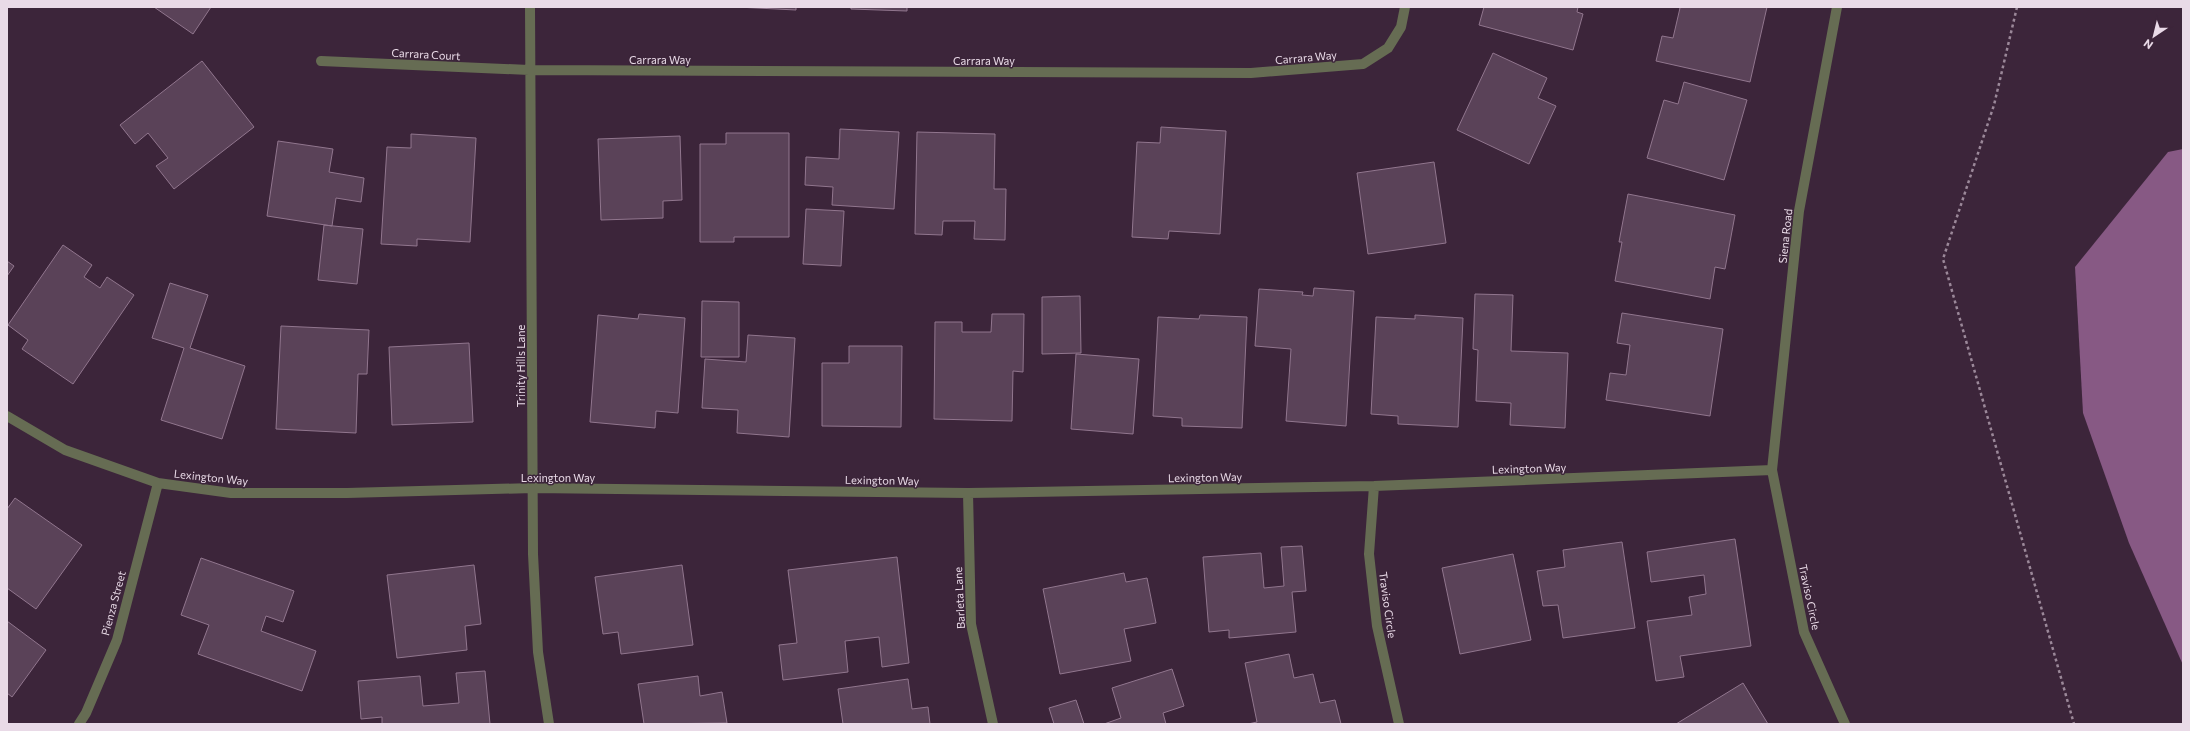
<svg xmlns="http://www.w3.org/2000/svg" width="2190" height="731" viewBox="0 0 2190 731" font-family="Commissioner,sans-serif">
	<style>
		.water { fill: #875984 }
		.building { fill: #5a4258; stroke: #91768e }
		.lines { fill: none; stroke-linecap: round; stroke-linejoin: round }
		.path { stroke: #9b8899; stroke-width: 2.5; stroke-dasharray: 3 3; stroke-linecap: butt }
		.minor { stroke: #666c53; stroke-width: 10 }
		.labels { text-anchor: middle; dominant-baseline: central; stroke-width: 3; stroke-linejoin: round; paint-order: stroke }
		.street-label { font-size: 11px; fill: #e9dae7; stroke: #3c253a }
	</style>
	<rect width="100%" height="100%" fill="#3c253a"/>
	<path class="water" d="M 2183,149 L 2183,665 L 2129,543 L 2083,413 L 2075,267 L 2168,152 Z"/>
	<path class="building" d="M 154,7 L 211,7 L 193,34 Z
		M 737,7 L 796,7 L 796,10 Z
		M 851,7 L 907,7 L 907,11 L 851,9 Z
		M 1484,7 L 1578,7 L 1577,12 L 1583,14 L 1573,50 L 1479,25 Z
		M 1678,7 L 1767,7 L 1750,82 L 1656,61 L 1662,36 L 1673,38 L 1680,8 Z
		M 1493,53 L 1547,78 L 1538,98 L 1556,106 L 1529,164 L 1457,130 Z
		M 202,61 L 254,127 L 174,189 L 156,166 L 168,158 L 148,133 L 135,144 L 120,125 Z
		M 1684,82 L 1747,100 L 1724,180 L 1647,158 L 1664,100 L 1678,104 Z
		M 1161,127 L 1226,131 L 1220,234 L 1169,231 L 1168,239 L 1132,237 L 1137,142 L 1160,143 Z
		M 840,129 L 899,132 L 894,209 L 832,205 L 833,187 L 805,185 L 806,157 L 839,159 Z
		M 917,132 L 995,134 L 994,189 L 1006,189 L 1005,240 L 974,239 L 975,221 L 943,221 L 942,235 L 915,234 Z
		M 726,133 L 789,133 L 789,237 L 734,237 L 734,242 L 700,242 L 700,144 L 726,144 Z
		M 411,134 L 476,138 L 470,242 L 417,239 L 417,246 L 381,244 L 387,147 L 411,148 Z
		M 680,136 L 682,200 L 663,201 L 663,218 L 601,220 L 598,139 Z
		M 278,141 L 333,149 L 329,172 L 364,178 L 361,202 L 336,198 L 332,226 L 267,216 Z
		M 1434,162 L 1446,243 L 1368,254 L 1357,173 Z
		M 1628,194 L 1735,215 L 1725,269 L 1715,267 L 1710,299 L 1615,281 L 1622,242 L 1619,242 Z
		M 806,209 L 844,211 L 841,266 L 803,264 Z
		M 324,225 L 363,229 L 357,284 L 318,280 Z
		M 63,245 L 92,265 L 84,277 L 100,288 L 107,277 L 134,295 L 73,384 L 22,349 L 28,340 L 8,325 Z
		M 7,261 L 14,266 L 7,276 Z
		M 170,283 L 208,295 L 190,348 L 245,366 L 222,439 L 161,420 L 184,348 L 152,338 Z
		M 1314,288 L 1354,291 L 1346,426 L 1286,421 L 1291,349 L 1255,346 L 1259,289 L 1303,292 L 1302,295 L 1313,296 Z
		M 1475,294 L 1513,295 L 1511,351 L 1568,353 L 1565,428 L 1510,425 L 1511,403 L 1476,401 L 1478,350 L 1473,349 Z
		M 1080,296 L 1081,353 L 1042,354 L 1042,297 Z
		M 702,301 L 739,302 L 739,357 L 701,357 Z
		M 1622,313 L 1723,329 L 1710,416 L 1606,400 L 1610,373 L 1626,375 L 1630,345 L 1617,343 Z
		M 639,314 L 685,318 L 678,413 L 656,411 L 655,428 L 590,422 L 598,315 L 638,319 Z
		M 992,314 L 1024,314 L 1023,372 L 1013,371 L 1012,421 L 934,419 L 935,322 L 962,322 L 962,332 L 991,332 Z
		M 1200,315 L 1247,317 L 1242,428 L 1182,426 L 1182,418 L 1153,416 L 1158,317 L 1199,319 Z
		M 1415,315 L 1463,318 L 1458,427 L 1398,424 L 1398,416 L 1371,414 L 1376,317 L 1415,319 Z
		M 281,326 L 369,330 L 367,374 L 358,374 L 356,433 L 276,429 Z
		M 748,335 L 795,338 L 789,437 L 737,433 L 738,410 L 702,408 L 705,359 L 746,362 Z
		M 469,343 L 473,422 L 392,425 L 389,347 Z
		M 849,346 L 902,346 L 901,427 L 822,426 L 822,363 L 849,363 Z
		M 1076,354 L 1139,359 L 1133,434 L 1071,429 Z
		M 15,498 L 82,545 L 36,609 L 7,588 L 7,509 Z
		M 1735,539 L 1751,646 L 1680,656 L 1684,677 L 1656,681 L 1647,621 L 1692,615 L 1689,597 L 1706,594 L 1704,575 L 1651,582 L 1647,552 Z
		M 1622,542 L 1635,628 L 1563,638 L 1558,605 L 1543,606 L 1537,571 L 1565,567 L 1563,550 Z
		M 1302,546 L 1306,591 L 1292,592 L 1296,632 L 1229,638 L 1229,630 L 1209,632 L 1203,557 L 1261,553 L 1264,588 L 1284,586 L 1281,547 Z
		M 1513,554 L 1531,640 L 1460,654 L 1442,568 Z
		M 897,557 L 909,663 L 882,667 L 879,637 L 845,641 L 848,672 L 783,680 L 779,645 L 797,643 L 788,570 Z
		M 201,558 L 294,591 L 283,622 L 266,616 L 261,631 L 316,651 L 302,691 L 198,654 L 209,625 L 181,615 Z
		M 474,565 L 481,624 L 465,626 L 467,650 L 397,658 L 387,575 Z
		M 682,565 L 693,645 L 621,654 L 618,632 L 603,634 L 595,577 Z
		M 1124,573 L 1126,582 L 1147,578 L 1156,623 L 1124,629 L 1131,661 L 1060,674 L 1043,589 Z
		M 7,621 L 46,650 L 12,697 L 7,693 Z
		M 1289,654 L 1294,678 L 1313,674 L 1320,703 L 1335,700 L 1341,724 L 1248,724 L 1257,722 L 1245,663 Z
		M 1172,669 L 1184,706 L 1163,713 L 1166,724 L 1104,724 L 1121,718 L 1112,688 Z
		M 485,671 L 490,724 L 382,724 L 382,717 L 361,719 L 358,681 L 420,676 L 423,706 L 459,703 L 456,673 Z
		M 698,676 L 700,696 L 722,692 L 727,723 L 644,724 L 638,684 Z
		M 908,679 L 912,709 L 928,707 L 930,724 L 843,724 L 838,689 Z
		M 1743,683 L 1768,724 L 1676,724 Z
		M 1076,700 L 1084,724 L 1054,724 L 1049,708 Z"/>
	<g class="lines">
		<path class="path" d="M 2017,7 L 1994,105 L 1943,259 L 2074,724"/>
		<path class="minor" d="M 530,7 L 533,554 L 538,652 L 549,724
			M 1837,7 L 1799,211 L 1772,470 L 1804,632 L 1845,724
			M 321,61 L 529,70 L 1251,73 L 1363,64 L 1388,48 L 1401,27 L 1405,7
			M 7,416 L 65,450 L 158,483 L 231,493 L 347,493 L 533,488 L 968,493 L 1374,486 L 1772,470
			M 1374,486 L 1369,554 L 1377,626 L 1399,724
			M 968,493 L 971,624 L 993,724
			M 79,724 L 86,713 L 117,640 L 158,483"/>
	</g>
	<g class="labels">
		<g class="street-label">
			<text transform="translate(426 54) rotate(3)">Carrara Court</text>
			<text transform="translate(1306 57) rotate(-5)">Carrara Way</text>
			<text x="660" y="59">Carrara Way</text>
			<text x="984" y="60">Carrara Way</text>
			<text transform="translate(1785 236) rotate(-84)">Siena Road</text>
			<text transform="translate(520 366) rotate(-90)">Trinity Hills Lane</text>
			<text transform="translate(1529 468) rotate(-2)">Lexington Way</text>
			<text transform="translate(211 477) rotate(6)">Lexington Way</text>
			<text x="558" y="477">Lexington Way</text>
			<text transform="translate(1205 477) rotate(-1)">Lexington Way</text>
			<text transform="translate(882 480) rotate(1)">Lexington Way</text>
			<text transform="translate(1810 597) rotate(78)">Traviso Circle</text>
			<text transform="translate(959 598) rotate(-93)">Barleta Lane</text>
			<text transform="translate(113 603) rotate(-75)">Pienza Street</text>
			<text transform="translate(1388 605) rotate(82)">Traviso Circle</text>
		</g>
	</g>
	<rect width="2190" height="731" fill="none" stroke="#e9dae7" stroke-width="16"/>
	<g transform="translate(2154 36) rotate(215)" stroke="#3c253a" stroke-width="3" paint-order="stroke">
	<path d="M0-3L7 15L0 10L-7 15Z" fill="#e9dae7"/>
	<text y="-6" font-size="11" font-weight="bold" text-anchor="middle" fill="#e9dae7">N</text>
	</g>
</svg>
